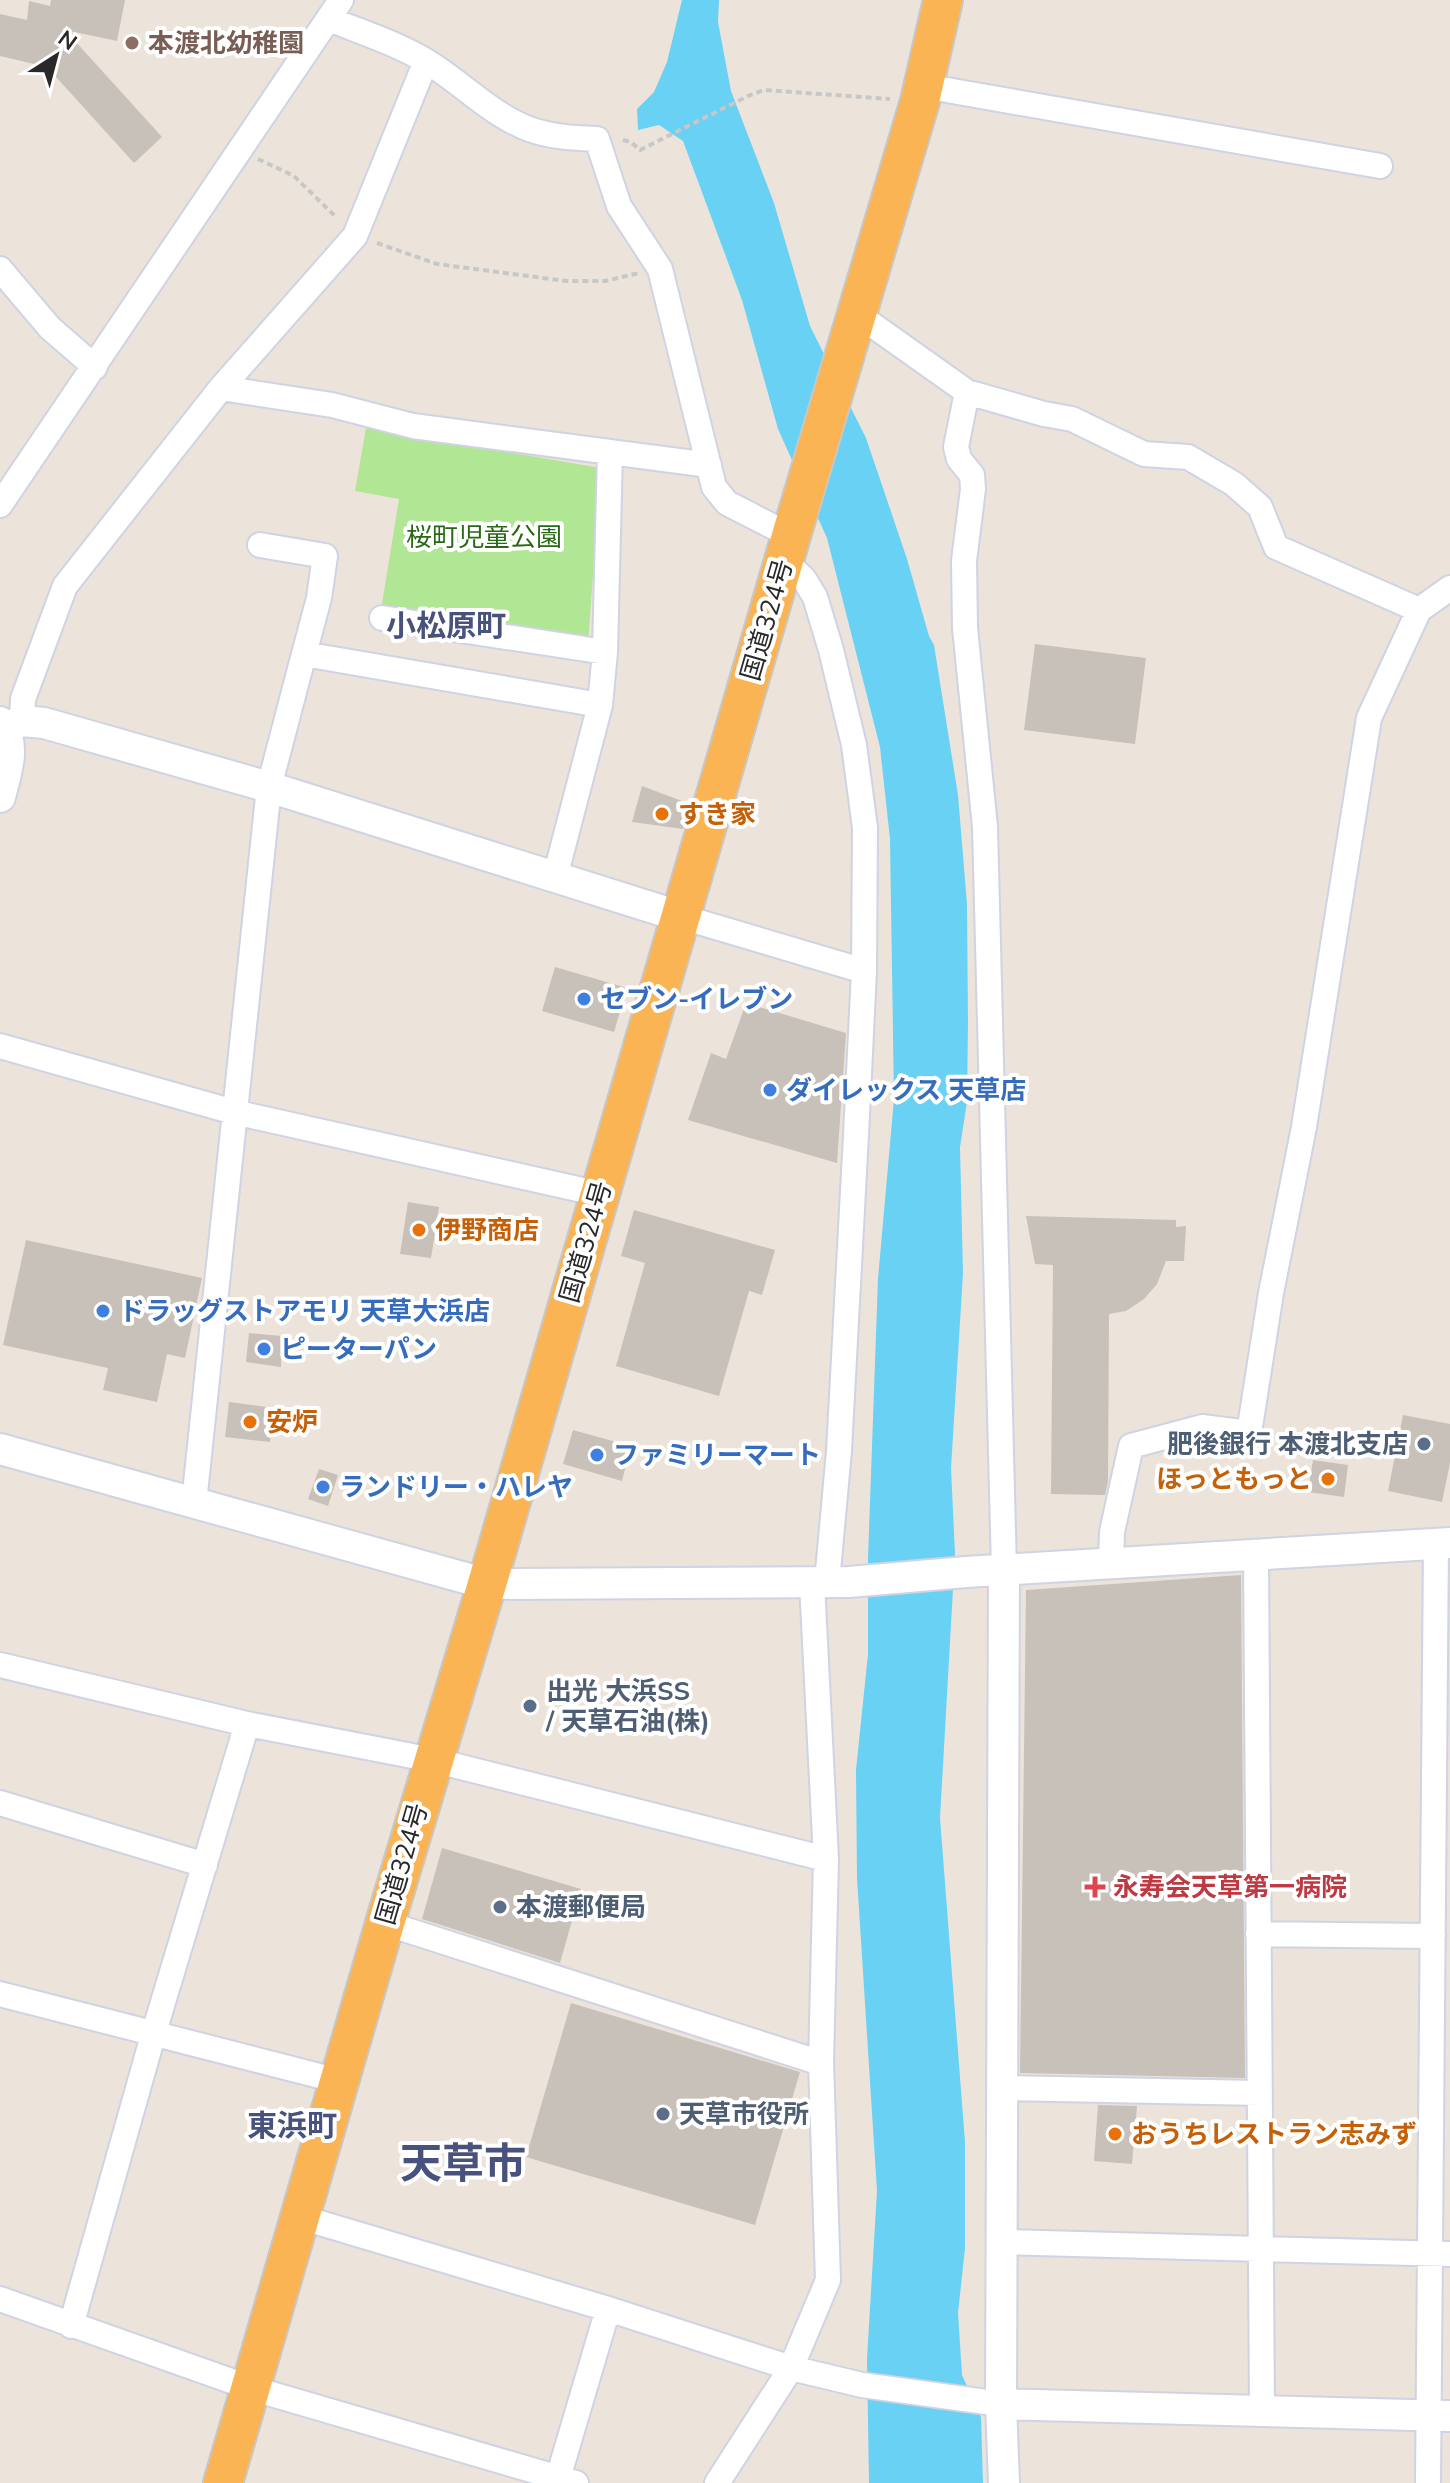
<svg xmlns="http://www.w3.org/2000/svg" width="1450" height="2483" viewBox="0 0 1450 2483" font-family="'Nunito Sans','Noto Sans JP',sans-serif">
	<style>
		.green { fill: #b1e694 }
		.water { fill: #68d1f4 }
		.building { fill: #c7c1ba }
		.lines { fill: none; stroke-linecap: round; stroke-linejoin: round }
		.minor-casing { stroke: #cfd3e3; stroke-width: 28 }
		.tertiary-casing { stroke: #cfd3e3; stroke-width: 34 }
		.trunk-casing { stroke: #c7c7c7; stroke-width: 42 }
		.path { stroke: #c7c7c7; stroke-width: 4; stroke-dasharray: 6 4; stroke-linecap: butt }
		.minor { stroke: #fff; stroke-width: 24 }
		.tertiary { stroke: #fff; stroke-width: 30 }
		.trunk { stroke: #fbb454; stroke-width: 38 }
		.education-dot { fill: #8d6e63; stroke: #fff; stroke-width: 3 }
		.food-dot { fill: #e8710a; stroke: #fff; stroke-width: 3 }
		.shop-dot { fill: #3f7fe0; stroke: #fff; stroke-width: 3 }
		.service-dot { fill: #5c6f8a; stroke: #fff; stroke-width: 3 }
		.health-dot { fill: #e0444e; stroke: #fff; stroke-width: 3 }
		.labels { text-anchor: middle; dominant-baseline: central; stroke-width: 8; stroke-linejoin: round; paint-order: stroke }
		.education-label { font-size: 26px; font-weight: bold; fill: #785e54; stroke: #fff; text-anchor: start }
		.park-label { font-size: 26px; fill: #296916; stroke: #fff }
		.street-label { font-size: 26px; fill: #292929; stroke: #fff }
		.food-label { font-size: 26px; font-weight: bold; fill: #c56008; stroke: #fff; text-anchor: start }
		.shop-label { font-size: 26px; font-weight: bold; fill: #366cbe; stroke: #fff; text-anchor: start }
		.service-label { font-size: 26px; font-weight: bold; fill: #4e5e75; stroke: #fff; text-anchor: start }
		.health-label { font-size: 26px; font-weight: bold; fill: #be3a42; stroke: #fff; text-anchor: start }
		.quarter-label { font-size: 30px; font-weight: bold; fill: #48527c; stroke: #fff }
		.town-label { font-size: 42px; font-weight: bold; fill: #48527c; stroke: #fff }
	</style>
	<rect width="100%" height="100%" fill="#ece4da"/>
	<path class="green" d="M 366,428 L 601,468 L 588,643 L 381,610 L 399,499 L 355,491 Z"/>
	<path class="water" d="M 682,0 L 719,0 L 718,22 L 731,91 L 774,203 L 810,326 L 866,438 L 907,559 L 929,636 L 934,645 L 958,795 L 967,904 L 968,1022 L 967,1102 L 960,1147 L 963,1273 L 951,1468 L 955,1554 L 940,1818 L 965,2142 L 965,2248 L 958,2313 L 962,2375 L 981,2417 L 983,2483 L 869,2483 L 867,2359 L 877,2191 L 857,1878 L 856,1770 L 868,1654 L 868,1558 L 878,1279 L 894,1099 L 890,839 L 880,747 L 827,538 L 778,429 L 742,300 L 683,141 L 659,125 L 638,130 L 637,109 L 654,92 L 667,62 Z"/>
	<path class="building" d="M 51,0 L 125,0 L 117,41 L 65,30 L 162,137 L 134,163 L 47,67 L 0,56 L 0,14 L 27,20 L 29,1 L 50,6 Z
		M 1035,644 L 1146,658 L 1135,744 L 1024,730 Z
		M 642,786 L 690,804 L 683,829 L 632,822 Z
		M 555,967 L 627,988 L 614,1032 L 542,1011 Z
		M 746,1003 L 846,1033 L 837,1163 L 688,1120 L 711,1053 L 726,1059 Z
		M 408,1202 L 439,1207 L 431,1258 L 400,1254 Z
		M 634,1210 L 775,1250 L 762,1295 L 749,1291 L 719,1396 L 616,1366 L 645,1263 L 621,1256 Z
		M 1026,1216 L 1176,1220 L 1176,1227 L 1186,1226 L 1184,1261 L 1166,1261 L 1157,1284 L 1144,1299 L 1126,1311 L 1109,1314 L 1108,1481 L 1105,1495 L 1051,1494 L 1053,1265 L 1035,1264 Z
		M 26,1240 L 202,1278 L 185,1358 L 167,1354 L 157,1402 L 103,1390 L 108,1368 L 3,1345 Z
		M 249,1333 L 282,1336 L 281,1367 L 246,1362 Z
		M 229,1402 L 274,1408 L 270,1442 L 225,1437 Z
		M 1403,1415 L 1450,1424 L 1450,1463 L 1442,1502 L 1388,1491 Z
		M 573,1430 L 631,1446 L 622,1481 L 563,1464 Z
		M 1313,1460 L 1348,1465 L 1344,1497 L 1308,1492 Z
		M 319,1469 L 338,1475 L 328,1506 L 308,1499 Z
		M 1241,1575 L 1245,2078 L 1020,2073 L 1026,1590 Z
		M 442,1848 L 581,1889 L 560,1963 L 422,1919 Z
		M 571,2003 L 800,2072 L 755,2225 L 526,2157 Z
		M 1098,2105 L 1137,2106 L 1132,2164 L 1094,2161 Z"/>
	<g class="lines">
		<defs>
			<path id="minor" d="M 329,19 C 361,32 396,43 426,61 C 461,82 490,114 529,129 C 551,137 574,138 597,139 L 619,206 L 660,269 L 714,487 L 727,503 L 791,536
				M 924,86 L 1380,166
				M 0,269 L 50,328 L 95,367
				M 857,314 L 967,392 L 1044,414 L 1072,419 L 1144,454 L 1188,457 L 1234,484 L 1260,507 L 1276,547 L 1419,610 L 1450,588
				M 221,388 L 332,405 L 413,426 L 709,465
				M 967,392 L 956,447 L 959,459 L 972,475 L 973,489 L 964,561 L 965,628 L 985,827 L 1004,1570
				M 0,505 L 341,0
				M 260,545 L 325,556 L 319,598 L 304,654
				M 784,560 L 804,579 L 815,597 L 831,650 L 854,745 L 865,828 L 864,971 L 856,1135 L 839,1451 L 827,1582
				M 382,618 L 605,652
				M 22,721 L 23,699 L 65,586 L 221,388 L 355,236 L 426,61
				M 555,877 L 600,705 L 605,652 L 610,452
				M 682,917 L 864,971
				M 0,1046 L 234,1112 L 600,1194
				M 194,1503 L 269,787 L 304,654 L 600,705
				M 1256,1555 L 1262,2411
				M 1111,1563 L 1112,1532 L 1131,1446 L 1202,1427 L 1249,1433 L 1271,1293 L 1304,1127 L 1369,718 L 1419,610
				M 0,1665 L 247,1724 L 433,1760 L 826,1859
				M 0,1803 L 205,1865
				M 385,1923 L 821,2063
				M 1258,1934 L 1433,1936
				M 0,1994 L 339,2081
				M 1002,2088 L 1260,2093
				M 300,2217 L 608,2309 L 791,2368 L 862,2385 L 1001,2404
				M 1002,2242 L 1450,2254
				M 0,2299 L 251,2388 L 576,2483
				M 71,2326 L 154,2032 L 247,1724
				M 558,2478 L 608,2309
				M 717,2483 L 791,2368 L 828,2280 L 821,2063 L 826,1859 L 812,1583
				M 1428,2483 L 1436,1544"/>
			<path id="tertiary" d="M 0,722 C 17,745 6,773 0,797
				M 4,728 L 22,721 L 44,723 L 269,787 L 682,917
				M 0,1449 L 487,1584 L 849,1582 L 966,1572 L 1450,1543
				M 1004,1570 L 1001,2404 L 1004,2483
				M 1001,2404 L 1450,2416"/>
			<path id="trunk" d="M 223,2483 L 385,1923 L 487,1584 L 791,536 L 920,101 L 943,0"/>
		</defs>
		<use href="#minor" class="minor-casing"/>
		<use href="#tertiary" class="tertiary-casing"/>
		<use href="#trunk" class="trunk-casing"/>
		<path class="path" d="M 623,140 L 631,142 L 640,150 L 748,96 L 764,90 L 890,99
			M 258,159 L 294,176 L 337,218
			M 377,243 L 437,264 L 566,281 L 605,281 L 639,273"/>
		<use href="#minor" class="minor"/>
		<use href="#tertiary" class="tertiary"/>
		<use href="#trunk" class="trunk"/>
	</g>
	<circle class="education-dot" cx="132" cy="43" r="8"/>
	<g class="food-dot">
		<circle cx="662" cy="814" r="8"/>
		<circle cx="419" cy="1230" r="8"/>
		<circle cx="250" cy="1422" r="8"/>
		<circle cx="1328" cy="1479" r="8"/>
		<circle cx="1115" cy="2134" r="8"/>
	</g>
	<g class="shop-dot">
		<circle cx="584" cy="999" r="8"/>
		<circle cx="770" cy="1090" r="8"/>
		<circle cx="103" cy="1311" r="8"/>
		<circle cx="264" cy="1349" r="8"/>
		<circle cx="597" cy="1455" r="8"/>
		<circle cx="323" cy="1487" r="8"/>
	</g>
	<g class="service-dot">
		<circle cx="1424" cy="1444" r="8"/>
		<circle cx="530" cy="1706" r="8"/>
		<circle cx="500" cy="1907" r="8"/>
		<circle cx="663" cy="2114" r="8"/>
	</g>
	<path class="health-dot" d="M1091 1875h8v8h8v8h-8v8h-8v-8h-8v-8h8z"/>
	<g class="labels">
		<g class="education-label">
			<text x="148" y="43">本渡北幼稚園</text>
		</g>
		<g class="park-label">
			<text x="484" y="537">桜町児童公園</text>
		</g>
		<g class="street-label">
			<text transform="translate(767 620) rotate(-74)">国道324号</text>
			<text transform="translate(586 1242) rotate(-74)">国道324号</text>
			<text transform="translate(402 1864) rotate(-74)">国道324号</text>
		</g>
		<g class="food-label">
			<text x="678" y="814">すき家</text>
			<text x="435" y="1230">伊野商店</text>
			<text x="266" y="1422">安炉</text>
			<text x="1312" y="1479" text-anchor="end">ほっともっと</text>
			<text x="1131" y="2134">おうちレストラン志みず</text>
		</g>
		<g class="shop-label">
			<text x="600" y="999">セブン-イレブン</text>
			<text x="786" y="1090">ダイレックス 天草店</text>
			<text x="119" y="1311">ドラッグストアモリ 天草大浜店</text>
			<text x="280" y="1349">ピーターパン</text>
			<text x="613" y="1455">ファミリーマート</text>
			<text x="339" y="1487">ランドリー・ハレヤ</text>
		</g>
		<g class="service-label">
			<text x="1408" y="1444" text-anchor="end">肥後銀行 本渡北支店</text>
			<text x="546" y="1691">出光 大浜SS<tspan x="546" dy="30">/ 天草石油(株)</tspan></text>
			<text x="516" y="1907">本渡郵便局</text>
			<text x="679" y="2114">天草市役所</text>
		</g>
		<g class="health-label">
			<text x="1113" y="1887">永寿会天草第一病院</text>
		</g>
		<g class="quarter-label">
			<text x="446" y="626">小松原町</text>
			<text x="292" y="2126">東浜町</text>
		</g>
		<g class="town-label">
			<text x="463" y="2164">天草市</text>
		</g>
	</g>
	<g transform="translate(56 56) rotate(36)" stroke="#ffffff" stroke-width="6" paint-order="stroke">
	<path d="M0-6L14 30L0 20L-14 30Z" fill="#292929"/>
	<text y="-12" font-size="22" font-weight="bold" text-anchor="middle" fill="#292929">N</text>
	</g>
</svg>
